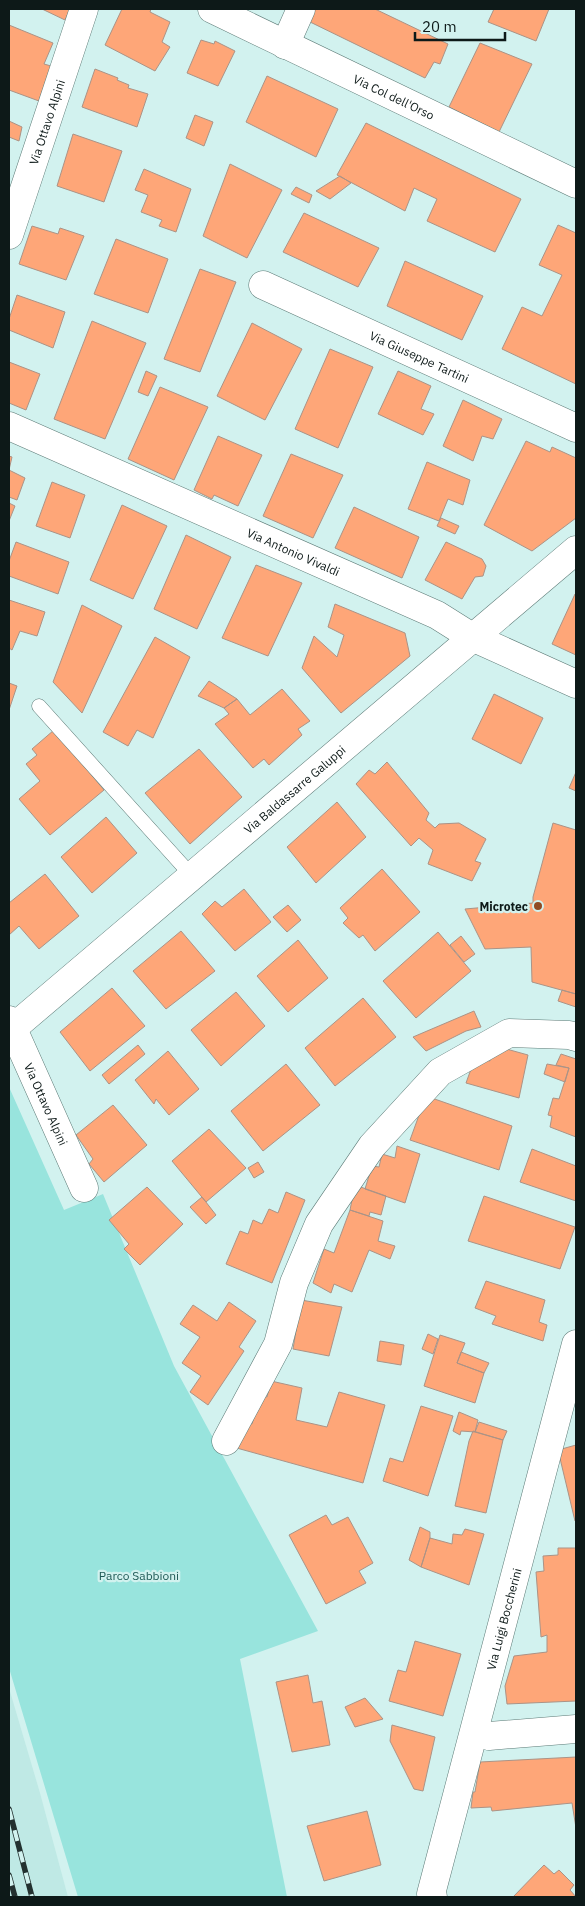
<svg xmlns="http://www.w3.org/2000/svg" width="585" height="1906" viewBox="0 0 585 1906" font-family="'IBM Plex Sans',sans-serif">
	<style>
		.built { fill: #bfe9e5 }
		.green { fill: #98e4dd }
		.building { fill: #fea678; stroke: #ab9386 }
		.lines { fill: none; stroke-linecap: round; stroke-linejoin: round }
		.lane-casing { stroke: #5d7b77; stroke-width: 15 }
		.street-casing { stroke: #5d7b77; stroke-width: 29 }
		.lane { stroke: #fff; stroke-width: 14 }
		.street { stroke: #fff; stroke-width: 28 }
		.rail-casing { stroke: #233130; stroke-width: 5.5 }
		.rail { stroke: #d2f2ef; stroke-width: 4; stroke-dasharray: 11; stroke-linecap: butt }
		.poi-dot { fill: #914b23; stroke: #d2f2ef; stroke-width: 2 }
		.labels { text-anchor: middle; dominant-baseline: central; stroke-width: 4.5; stroke-linejoin: round; paint-order: stroke }
		.street-label { font-size: 12px; fill: #0d1918; stroke: #d2f2ef }
		.poi-label { font-size: 12px; font-weight: bold; fill: #0d1918; stroke: #d2f2ef; text-anchor: end }
		.park-label { font-size: 12px; fill: #205a56; stroke: #d2f2ef }
	</style>
	<rect width="100%" height="100%" fill="#d2f2ef"/>
	<path class="built" d="M 9,1688 L 40,1793 L 68,1897 L 9,1897 Z"/>
	<path class="green" d="M 9,1087 L 64,1210 L 103,1194 L 174,1366 L 318,1631 L 240,1659 L 287,1897 L 78,1897 L 9,1668 Z"/>
	<path class="building" d="M 42,9 L 70,9 L 65,20 Z
		M 122,9 L 151,9 L 150,12 L 170,22 L 162,42 L 170,47 L 155,71 L 105,45 Z
		M 312,9 L 375,9 L 448,44 L 440,64 L 434,62 L 425,78 L 306,20 Z
		M 494,9 L 549,9 L 536,41 L 488,22 Z
		M 9,25 L 53,43 L 44,64 L 51,66 L 39,101 L 9,90 Z
		M 201,40 L 214,44 L 215,41 L 235,51 L 218,86 L 187,73 Z
		M 480,43 L 532,64 L 499,132 L 449,107 Z
		M 95,69 L 118,78 L 117,80 L 129,85 L 128,88 L 148,94 L 137,127 L 82,107 Z
		M 267,76 L 338,109 L 316,157 L 246,122 Z
		M 195,115 L 213,122 L 204,146 L 186,138 Z
		M 9,121 L 22,127 L 19,141 L 9,137 Z
		M 366,123 L 521,199 L 495,252 L 427,221 L 437,199 L 414,188 L 405,211 L 337,175 Z
		M 73,134 L 122,151 L 104,202 L 57,186 Z
		M 230,164 L 282,190 L 247,258 L 203,236 Z
		M 144,169 L 191,189 L 176,232 L 159,226 L 162,220 L 141,212 L 148,195 L 135,190 Z
		M 340,176 L 351,183 L 330,199 L 316,191 Z
		M 296,187 L 312,195 L 309,203 L 291,194 Z
		M 304,213 L 379,248 L 358,287 L 283,252 Z
		M 558,225 L 576,233 L 576,384 L 502,349 L 522,307 L 542,316 L 562,275 L 539,265 Z
		M 32,226 L 58,234 L 60,228 L 84,236 L 66,280 L 19,264 Z
		M 116,239 L 168,259 L 148,313 L 94,294 Z
		M 405,261 L 483,296 L 462,340 L 387,306 Z
		M 200,269 L 236,282 L 200,372 L 164,359 Z
		M 17,295 L 65,312 L 53,348 L 9,330 L 9,319 Z
		M 92,321 L 146,343 L 105,439 L 54,419 Z
		M 252,323 L 302,349 L 265,420 L 217,396 Z
		M 330,349 L 373,367 L 338,448 L 295,429 Z
		M 9,362 L 40,374 L 26,410 L 9,403 Z
		M 146,371 L 157,376 L 148,396 L 138,392 Z
		M 398,371 L 431,386 L 421,409 L 434,414 L 423,435 L 378,414 Z
		M 160,387 L 208,407 L 174,480 L 128,459 Z
		M 463,400 L 502,419 L 493,439 L 482,436 L 473,461 L 443,446 Z
		M 218,436 L 262,455 L 238,506 L 214,495 L 212,499 L 194,490 Z
		M 526,441 L 550,452 L 552,447 L 576,458 L 576,518 L 532,551 L 484,525 Z
		M 291,454 L 343,475 L 313,538 L 263,516 Z
		M 9,456 L 12,457 L 9,470 L 25,478 L 17,500 L 9,497 Z
		M 427,462 L 470,480 L 463,505 L 448,499 L 439,521 L 408,509 Z
		M 52,482 L 85,495 L 70,538 L 36,526 Z
		M 9,503 L 15,506 L 9,521 Z
		M 122,505 L 167,526 L 133,599 L 90,580 Z
		M 354,507 L 419,537 L 402,578 L 335,548 Z
		M 441,518 L 459,526 L 455,534 L 437,526 Z
		M 186,535 L 231,557 L 197,629 L 154,609 Z
		M 16,542 L 69,562 L 58,594 L 9,576 L 9,561 Z
		M 446,542 L 482,559 L 486,566 L 483,576 L 475,577 L 462,599 L 425,580 Z
		M 256,565 L 302,583 L 268,656 L 222,638 Z
		M 575,594 L 576,595 L 576,655 L 552,644 Z
		M 9,600 L 45,612 L 37,636 L 20,631 L 12,650 L 9,648 Z
		M 335,604 L 405,633 L 410,656 L 341,713 L 302,668 L 314,636 L 337,657 L 344,635 L 328,627 Z
		M 82,605 L 122,626 L 82,713 L 53,682 Z
		M 155,637 L 190,657 L 153,738 L 137,730 L 128,746 L 103,732 Z
		M 209,681 L 237,699 L 224,708 L 198,696 Z
		M 9,683 L 17,686 L 9,710 Z
		M 282,689 L 310,721 L 298,729 L 302,735 L 269,765 L 264,759 L 253,768 L 215,724 L 229,714 L 224,708 L 237,699 L 250,715 Z
		M 494,694 L 543,718 L 521,764 L 472,739 Z
		M 54,730 L 104,790 L 50,835 L 19,799 L 40,781 L 26,764 L 37,755 L 32,749 Z
		M 199,749 L 242,797 L 190,844 L 145,793 Z
		M 387,762 L 429,813 L 426,820 L 435,828 L 439,824 L 459,823 L 486,839 L 475,861 L 481,863 L 472,881 L 428,864 L 433,850 L 419,838 L 411,846 L 356,784 L 369,770 L 375,774 Z
		M 576,772 L 576,791 L 569,788 Z
		M 337,802 L 366,837 L 316,883 L 287,847 Z
		M 106,817 L 137,853 L 92,893 L 61,857 Z
		M 553,823 L 576,830 L 576,994 L 532,982 L 531,947 L 485,949 L 465,909 L 533,903 L 533,897 Z
		M 382,869 L 420,912 L 375,951 L 363,935 L 359,938 L 343,923 L 348,918 L 340,908 Z
		M 45,874 L 79,916 L 39,949 L 19,926 L 9,935 L 9,903 Z
		M 244,889 L 271,922 L 235,951 L 202,914 L 215,901 L 222,907 Z
		M 288,905 L 301,920 L 287,932 L 273,917 Z
		M 181,931 L 215,971 L 166,1009 L 133,971 Z
		M 438,932 L 471,971 L 416,1018 L 383,981 Z
		M 461,936 L 475,954 L 464,962 L 450,945 Z
		M 298,940 L 328,978 L 288,1012 L 257,976 Z
		M 112,988 L 145,1026 L 90,1071 L 60,1032 Z
		M 562,990 L 576,994 L 576,1007 L 558,1001 Z
		M 236,992 L 265,1026 L 221,1066 L 191,1030 Z
		M 363,998 L 396,1037 L 335,1086 L 305,1048 Z
		M 474,1011 L 481,1027 L 466,1031 L 426,1051 L 413,1037 Z
		M 138,1045 L 145,1054 L 109,1084 L 102,1075 Z
		M 492,1045 L 528,1055 L 519,1098 L 466,1083 L 475,1058 L 490,1061 Z
		M 168,1051 L 199,1089 L 169,1115 L 156,1099 L 154,1104 L 135,1080 Z
		M 561,1054 L 576,1059 L 576,1137 L 550,1127 L 552,1116 L 548,1115 L 553,1098 L 559,1099 L 569,1068 L 556,1065 Z
		M 286,1064 L 320,1105 L 263,1151 L 231,1111 Z
		M 547,1064 L 569,1068 L 565,1082 L 544,1074 Z
		M 426,1096 L 512,1126 L 499,1170 L 410,1140 Z
		M 113,1105 L 147,1145 L 104,1182 L 89,1164 L 93,1159 L 76,1135 Z
		M 209,1129 L 246,1168 L 206,1202 L 172,1161 Z
		M 397,1146 L 420,1154 L 405,1203 L 365,1189 L 372,1166 L 379,1167 L 382,1154 L 395,1158 Z
		M 532,1149 L 576,1166 L 576,1201 L 520,1182 Z
		M 258,1162 L 264,1172 L 254,1178 L 248,1168 Z
		M 355,1185 L 386,1196 L 381,1215 L 370,1212 L 369,1216 L 350,1210 Z
		M 147,1187 L 183,1224 L 140,1265 L 124,1249 L 129,1244 L 109,1220 Z
		M 286,1192 L 305,1200 L 272,1283 L 226,1264 L 240,1231 L 248,1234 L 253,1220 L 262,1224 L 269,1209 L 278,1213 Z
		M 484,1196 L 575,1227 L 560,1269 L 468,1241 Z
		M 202,1197 L 216,1215 L 206,1224 L 190,1207 Z
		M 350,1210 L 383,1221 L 378,1241 L 395,1246 L 390,1259 L 369,1250 L 352,1292 L 334,1284 L 331,1293 L 313,1283 L 324,1249 L 334,1253 Z
		M 486,1281 L 545,1300 L 539,1322 L 547,1325 L 543,1341 L 492,1324 L 496,1316 L 475,1308 Z
		M 301,1300 L 342,1307 L 329,1356 L 293,1349 Z
		M 229,1302 L 256,1321 L 239,1347 L 244,1351 L 208,1405 L 190,1392 L 201,1376 L 182,1363 L 200,1337 L 180,1324 L 193,1305 L 217,1321 Z
		M 428,1334 L 438,1339 L 433,1354 L 422,1349 Z
		M 440,1335 L 465,1343 L 457,1363 L 484,1373 L 475,1403 L 424,1386 Z
		M 380,1341 L 404,1345 L 401,1365 L 377,1361 Z
		M 461,1352 L 489,1363 L 484,1373 L 457,1363 Z
		M 271,1381 L 302,1388 L 296,1420 L 327,1427 L 339,1392 L 385,1405 L 363,1483 L 233,1447 L 243,1422 L 252,1424 L 259,1401 L 263,1396 L 267,1397 Z
		M 421,1406 L 453,1416 L 428,1496 L 383,1481 L 390,1458 L 403,1462 Z
		M 459,1412 L 478,1420 L 475,1432 L 461,1431 L 460,1435 L 453,1431 Z
		M 479,1422 L 507,1431 L 503,1440 L 475,1432 Z
		M 473,1431 L 503,1440 L 486,1513 L 455,1506 L 469,1441 Z
		M 576,1445 L 576,1521 L 575,1521 L 558,1450 Z
		M 326,1515 L 332,1525 L 348,1517 L 373,1563 L 359,1571 L 366,1583 L 326,1604 L 289,1535 Z
		M 420,1527 L 430,1532 L 430,1538 L 421,1567 L 409,1560 Z
		M 465,1529 L 484,1534 L 469,1585 L 421,1567 L 430,1538 L 452,1544 L 453,1534 L 462,1535 Z
		M 558,1548 L 576,1548 L 576,1701 L 507,1704 L 505,1686 L 514,1656 L 547,1652 L 547,1635 L 541,1637 L 536,1572 L 544,1571 L 543,1556 L 558,1555 Z
		M 415,1641 L 461,1654 L 443,1716 L 389,1701 L 398,1670 L 406,1672 Z
		M 308,1675 L 313,1703 L 322,1701 L 330,1745 L 292,1752 L 276,1682 Z
		M 365,1698 L 383,1719 L 355,1727 L 345,1707 Z
		M 392,1725 L 435,1737 L 423,1791 L 414,1789 L 390,1741 Z
		M 576,1757 L 576,1828 L 572,1803 L 492,1811 L 491,1807 L 471,1808 L 473,1792 L 475,1792 L 480,1762 Z
		M 367,1811 L 381,1865 L 324,1881 L 307,1826 Z
		M 544,1865 L 554,1874 L 559,1870 L 574,1885 L 570,1890 L 576,1897 L 513,1897 Z"/>
	<g class="lines">
		<defs>
			<path id="lane" d="M 39,706 L 192,876"/>
			<g id="street">
				<path id="s1" d="M 212,9 L 576,184"/>
				<path d="M 285,45 L 301,9"/>
				<path id="s2" d="M 9,235 L 84,9"/>
				<path id="s3" d="M 263,285 L 576,428"/>
				<path id="s4" d="M 9,426 L 437,615 L 472,637 L 576,684"/>
				<path id="s5" d="M 9,1020 L 84,1188"/>
				<path id="s6" d="M 13,1028 L 576,550"/>
				<path d="M 226,1441 L 278,1344 L 294,1283 L 319,1224 L 372,1146 L 440,1072 L 509,1033 L 569,1035 L 576,1037"/>
				<path d="M 489,1736 L 576,1729"/>
				<path id="s7" d="M 433,1897 L 431,1894 L 576,1344"/>
			</g>
		</defs>
		<use href="#lane" class="lane-casing"/>
		<use href="#street" class="street-casing"/>
		<use href="#lane" class="lane"/>
		<use href="#street" class="street"/>
		<defs>
			<path id="rail" d="M 9,1809 L 32,1897
				M 9,1875 L 15,1897"/>
		</defs>
		<use href="#rail" class="rail-casing"/>
		<use href="#rail" class="rail"/>
	</g>
	<circle class="poi-dot" cx="538" cy="906" r="5"/>
	<g class="labels">
		<g class="street-label">
			<text stroke="none"><textPath href="#s1" startOffset="202">Via Col dell'Orso</textPath></text>
			<text stroke="none"><textPath href="#s2" startOffset="119">Via Ottavo Alpini</textPath></text>
			<text stroke="none"><textPath href="#s3" startOffset="172">Via Giuseppe Tartini</textPath></text>
			<text stroke="none"><textPath href="#s4" startOffset="311">Via Antonio Vivaldi</textPath></text>
			<text stroke="none"><textPath href="#s6" startOffset="369">Via Baldassarre Galuppi</textPath></text>
			<text stroke="none"><textPath href="#s5" startOffset="92">Via Ottavo Alpini</textPath></text>
			<text stroke="none"><textPath href="#s7" startOffset="288">Via Luigi Boccherini</textPath></text>
		</g>
		<g class="poi-label">
			<text x="528" y="906">Microtec</text>
		</g>
		<g class="park-label">
			<text x="139" y="1575">Parco Sabbioni</text>
		</g>
	</g>
	<rect width="585" height="1906" fill="none" stroke="#0d1918" stroke-width="20"/>
	<path d="M415 32v8h90v-8" fill="none" stroke="#0d1918" stroke-width="2.5"/>
	<text x="422" y="32" font-size="15" fill="#0d1918" stroke="#d2f2ef" stroke-width="4" paint-order="stroke">20 m</text>
</svg>
